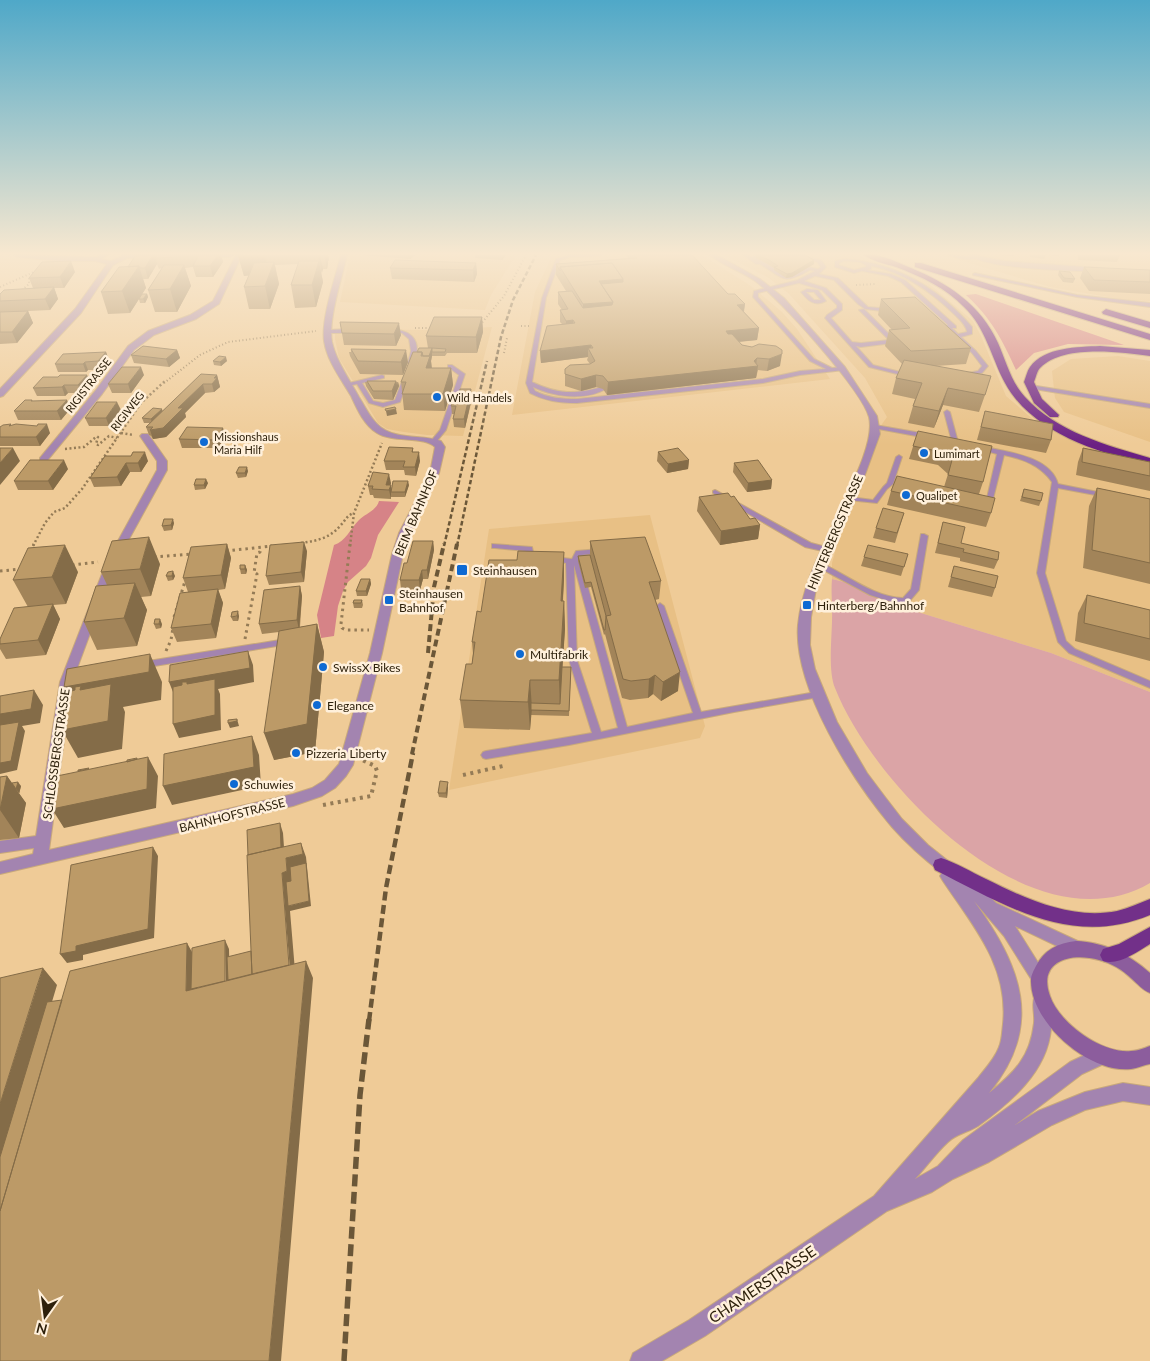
<svg xmlns="http://www.w3.org/2000/svg" width="1150" height="1361" viewBox="0 0 1150 1361" font-family="Lato,sans-serif">
	<style>
		.built { fill: #e8c085 }
		.green { fill: #dba4a6 }
		.forest { fill: #d68387 }
		.lines { fill: none; stroke-linecap: round; stroke-linejoin: round }
		.service-casing { stroke: #c8a97b; stroke-width: 2 }
		.minor-casing { stroke: #c8a97b; stroke-width: 2 }
		.tertiary-casing { stroke: #c8a97b; stroke-width: 2 }
		.secondary-casing { stroke: #c8a97b; stroke-width: 2 }
		.trunk-casing { stroke: #c8a97b; stroke-width: 2 }
		.motorway-casing { stroke: #c8a97b; stroke-width: 2 }
		.path-far3 { stroke: #947b56; stroke-width: 2; stroke-dasharray: 1 2.5; stroke-linecap: butt }
		.path-far2 { stroke: #947b56; stroke-width: 2.5; stroke-dasharray: 2 2.5; stroke-linecap: butt }
		.path-far1 { stroke: #947b56; stroke-width: 3; stroke-dasharray: 2.5 4; stroke-linecap: butt }
		.path { stroke: #947b56; stroke-width: 4; stroke-dasharray: 3 4.5; stroke-linecap: butt }
		.service { fill: #a384b0; fill-rule: evenodd }
		.minor { fill: #a384b0; fill-rule: evenodd }
		.tertiary { fill: #a384b0; fill-rule: evenodd }
		.secondary { fill: #8c5d9d; fill-rule: evenodd }
		.trunk { fill: #723089; fill-rule: evenodd }
		.motorway { fill: #6b2083; fill-rule: evenodd }
		.rail-far3 { stroke: #6b5738; stroke-width: 2.5; stroke-dasharray: 4.5 2.5; stroke-linecap: butt }
		.rail-far2 { stroke: #6b5738; stroke-width: 4; stroke-dasharray: 7 4; stroke-linecap: butt }
		.rail-far1 { stroke: #6b5738; stroke-width: 4.5; stroke-dasharray: 9 4.5; stroke-linecap: butt }
		.rail { stroke: #6b5738; stroke-width: 5.5; stroke-dasharray: 12 5.5; stroke-linecap: butt }
		.wall { fill: #a28459 }
		.shaded-wall { fill: #846c48; fill-rule: evenodd }
		.building { fill: #bc9a67; stroke: #846c48 }
		.poi-dot { fill: #0e6ad3; stroke: #fff0db; stroke-width: 2 }
		.labels { text-anchor: middle; dominant-baseline: central; stroke-width: 5; stroke-linejoin: round; paint-order: stroke }
		.far-street-label { font-size: 11px; fill: #2e210c; stroke: #fff0db }
		.far-poi-label { font-size: 11px; fill: #2e210c; stroke: #fff0db; text-anchor: start }
		.street-label { font-size: 12px; fill: #2e210c; stroke: #fff0db }
		.poi-label { font-size: 12px; fill: #2e210c; stroke: #fff0db; text-anchor: start }
		.near-street-label { font-size: 15px; fill: #2e210c; stroke: #fff0db }
	</style>
	<rect width="100%" height="100%" fill="#efcb97"/>
	<path class="built" d="M 350,255 L 516,255 L 491,295 L 485,310 L 340,302 Z
		M 571,255 L 702,255 L 751,286 L 782,312 L 797,329 L 830,379 L 512,415 L 535,292 L 552,256 Z
		M 724,255 L 856,255 L 913,275 L 927,282 L 973,321 L 981,336 L 1006,396 L 1035,421 L 1150,466 L 1150,692 L 1051,653 L 885,602 L 848,583 L 832,579 L 832,563 L 850,499 L 875,434 L 887,417 L 865,378 L 789,294 L 769,278 Z
		M 942,255 L 1150,255 L 1150,301 L 1126,300 L 1050,287 Z
		M 492,327 L 463,436 L 427,435 L 404,432 L 387,429 L 378,423 L 339,358 L 335,339 L 335,329 L 428,330 Z
		M 1118,356 L 1150,361 L 1150,442 L 1064,412 L 1055,398 L 1052,371 L 1071,359 Z
		M 650,515 L 705,726 L 700,738 L 449,790 L 489,529 Z"/>
	<path class="green" d="M 832,579 L 848,583 L 885,602 L 1051,653 L 1150,692 L 1150,883 C 1034,951 874,787 835,688 C 827,668 833,631 832,609 C 832,598 831,590 832,579 Z"/>
	<path class="forest" d="M 976,294 L 1124,345 L 1068,344 L 1034,353 L 1016,370 C 1002,339 991,318 966,295 Z
		M 379,501 L 399,502 L 378,535 L 371,558 L 366,566 L 348,582 L 343,591 L 338,606 L 334,636 L 321,638 L 317,615 L 334,545 C 346,541 350,529 359,520 C 365,514 377,510 379,501 Z"/>
	<g class="lines">
		<defs>
			<path id="service" d="M 570,255 L 601,255 L 599,256 L 570,257 L 560,260 L 546,298 L 532,382 C 559,395 575,394 603,387 L 606,389 C 585,401 554,397 533,387 L 535,391 C 548,398 562,399 577,399 L 763,379 L 800,371 L 826,369 L 810,361 L 753,297 L 754,291 L 798,280 L 815,271 L 810,270 C 783,285 784,279 760,264 L 756,264 L 743,255 L 747,255 L 752,257 L 757,255 L 761,255 L 757,258 L 787,276 L 793,276 L 808,267 L 818,269 L 821,267 L 817,262 L 793,256 L 793,255 L 821,260 L 826,267 L 819,274 L 838,278 L 868,307 L 892,309 L 892,311 L 890,312 L 865,309 L 858,304 L 834,280 L 815,276 L 804,281 L 826,288 L 842,304 L 842,310 L 831,318 L 852,342 L 861,343 L 889,340 L 859,310 L 864,309 L 896,341 L 893,343 L 861,347 L 856,346 L 873,365 L 912,375 L 909,377 L 869,367 L 825,318 L 827,315 L 837,308 L 837,305 L 822,290 L 799,283 L 758,293 L 758,297 L 814,359 L 832,368 L 842,367 L 845,369 L 844,370 L 800,375 L 763,383 L 577,403 C 560,403 545,401 530,393 L 526,383 L 542,298 L 556,259 Z
				M 949,255 L 977,257 L 979,258 C 970,261 958,259 949,255 Z
				M 844,259 C 895,262 939,288 972,327 L 972,334 L 961,337 L 976,351 L 988,366 L 982,373 L 962,376 L 962,374 L 978,371 L 982,366 L 972,353 L 944,326 L 948,325 L 901,282 L 888,276 L 862,271 L 854,273 L 835,267 L 835,261 ZM 844,261 L 860,262 L 866,265 L 866,267 L 854,270 L 839,265 L 839,263 ZM 871,266 C 903,272 930,291 954,314 C 959,319 966,325 967,332 L 958,334 L 952,328 L 956,328 L 956,326 L 905,280 L 891,274 L 867,270 L 871,269 Z
				M 975,273 L 1077,295 L 1150,303 L 1150,307 L 1077,297 L 973,275 L 973,274 Z
				M 807,289 L 818,290 L 826,301 C 815,307 808,301 801,292 ZM 806,292 L 814,292 L 821,300 L 814,300 Z
				M 390,329 C 413,330 423,342 413,364 L 408,363 L 411,351 L 409,339 L 402,333 L 388,332 L 388,330 Z
				M 327,330 L 352,329 L 355,331 L 352,333 L 325,333 L 324,332 Z
				M 448,365 L 452,365 L 465,374 L 446,430 L 436,442 L 434,443 L 431,441 L 440,430 L 459,375 L 448,367 Z
				M 382,375 L 384,376 L 384,378 L 362,383 L 373,401 L 383,403 L 395,400 L 403,378 L 408,377 L 409,378 L 400,402 L 383,407 L 369,403 L 357,384 L 348,386 L 345,384 Z
				M 1030,385 L 1150,404 L 1150,408 L 1028,388 L 1027,387 Z
				M 947,410 L 950,412 L 958,442 L 957,443 L 952,442 L 944,412 Z
				M 875,425 L 927,434 L 930,436 L 927,438 L 873,428 L 873,426 Z
				M 981,446 C 1005,452 1050,455 1058,484 L 1108,494 L 1108,496 L 1106,497 L 1058,488 L 1045,573 L 1066,641 L 1075,649 L 1150,681 L 1150,688 L 1069,653 L 1058,642 L 1037,573 L 1052,482 C 1040,465 1023,459 1004,455 L 993,499 L 985,503 L 981,503 L 981,501 L 987,498 L 997,454 L 979,449 L 979,447 Z
				M 899,455 L 902,457 L 893,484 L 887,489 L 877,503 L 848,500 L 847,499 L 850,497 L 873,500 L 883,487 L 887,483 L 896,457 Z
				M 715,490 L 811,543 L 830,548 L 831,550 L 827,552 L 805,547 L 713,493 L 713,491 Z
				M 921,534 L 924,534 L 928,536 L 919,590 L 908,603 L 895,603 L 870,595 L 816,566 L 820,564 L 823,564 C 849,576 874,597 903,598 L 911,589 Z
				M 492,544 L 532,547 L 534,556 L 540,558 L 536,560 L 528,560 L 526,551 L 495,548 L 492,548 Z
				M 600,549 L 603,549 L 603,553 L 582,555 L 580,559 L 627,727 L 693,713 L 656,606 L 660,603 L 664,606 L 701,712 L 816,692 L 820,695 L 819,697 L 734,712 L 569,745 L 486,759 L 483,758 L 481,755 L 483,752 L 486,751 L 592,733 L 569,660 L 566,563 L 554,561 L 550,559 L 554,557 L 572,559 L 576,551 ZM 574,565 L 618,728 L 601,732 L 577,660 Z
				M 280,640 L 284,643 L 283,645 L 142,668 L 138,665 L 142,662 Z"/>
			<path id="minor" d="M 14,255 L 97,257 L 100,259 L 97,261 L 62,261 L 17,257 Z
				M 126,255 L 175,255 L 176,256 L 173,258 L 124,258 L 124,256 Z
				M 203,255 L 233,255 L 230,257 L 206,257 Z
				M 236,255 L 242,255 L 219,304 L 196,319 L 154,335 L 134,350 L 102,394 L 46,462 L 40,462 L 40,458 L 96,390 L 128,346 L 148,331 L 190,315 L 213,301 Z
				M 341,255 L 347,255 C 342,278 328,320 332,342 C 336,361 350,380 359,397 C 366,408 373,424 385,430 C 401,439 424,435 441,441 L 445,447 L 439,473 L 410,533 L 403,554 L 382,653 L 353,765 L 346,776 L 335,788 L 322,796 L 293,806 L 0,874 L 0,862 L 33,854 L 34,848 L 0,853 L 0,841 L 36,836 L 60,682 L 107,561 L 157,470 L 157,461 L 140,436 L 142,434 L 148,434 L 167,461 L 167,470 L 117,561 L 72,682 L 49,850 L 293,794 L 312,788 L 325,780 L 339,764 L 370,653 L 392,554 L 399,533 L 430,473 L 435,447 C 425,436 392,443 377,433 C 364,425 357,409 351,396 C 341,379 327,361 324,341 C 321,319 335,278 341,255 Z
				M 968,255 L 976,255 L 1004,261 L 1100,268 L 1103,270 L 1100,272 C 1070,270 990,270 968,255 Z"/>
			<path id="tertiary" d="M 101,255 L 108,255 L 101,259 L 111,261 L 122,256 L 122,255 L 128,255 L 129,257 L 113,265 L 81,313 L 3,396 L 0,397 L 0,389 L 75,309 L 107,264 L 95,261 L 95,258 Z
				M 710,255 L 717,255 L 760,279 L 784,298 L 845,367 L 877,416 L 880,434 L 862,483 L 816,589 L 811,617 L 810,645 L 815,669 L 837,722 L 867,773 L 885,797 L 902,819 L 928,845 L 977,884 L 996,903 L 1082,943 L 1084,948 L 1082,953 L 1076,955 L 1015,926 L 1047,977 L 1045,982 L 1039,985 L 1033,982 L 1004,936 L 974,901 C 1021,966 1045,1025 989,1093 C 1015,1072 1030,1057 1034,1023 C 1035,1013 1031,1004 1035,995 L 1041,993 L 1047,995 C 1052,1006 1052,1017 1051,1029 C 1047,1072 1011,1102 978,1126 C 969,1132 956,1134 948,1142 C 936,1153 926,1167 915,1179 L 938,1166 L 963,1140 L 1070,1062 L 1102,1047 L 1108,1050 L 1111,1056 L 1108,1062 L 1082,1074 L 1015,1125 L 1038,1111 L 1085,1092 L 1123,1083 L 1150,1087 L 1150,1105 L 1123,1101 L 1085,1110 L 1052,1125 L 989,1162 L 953,1179 L 932,1192 L 887,1211 L 705,1336 L 662,1361 L 630,1361 L 633,1353 L 689,1320 L 874,1196 L 978,1078 C 985,1069 995,1058 999,1047 C 1002,1040 1002,1032 1003,1024 C 1009,966 973,926 943,881 L 940,876 L 942,873 C 924,859 907,844 892,827 C 853,781 793,688 798,625 C 802,584 823,547 840,509 C 851,486 875,441 869,417 C 862,390 779,298 755,281 C 741,271 723,266 710,255 Z"/>
			<path id="secondary" d="M 1076,941 C 1104,942 1130,955 1150,973 L 1150,993 C 1142,990 1138,984 1132,979 C 1123,970 1111,963 1099,960 C 1072,952 1037,960 1050,996 C 1059,1023 1102,1054 1131,1051 C 1138,1051 1144,1048 1150,1046 L 1150,1064 C 1144,1065 1138,1068 1131,1069 C 1090,1074 1030,1023 1031,980 C 1031,975 1034,970 1036,966 C 1044,950 1058,943 1076,941 Z"/>
			<path id="trunk" d="M 941,858 C 957,863 971,872 986,879 C 1026,899 1072,920 1117,911 C 1129,908 1139,903 1150,899 L 1150,915 C 1071,948 1005,905 935,870 L 933,865 L 935,860 Z
				M 1150,927 L 1150,944 C 1137,952 1118,966 1103,961 L 1100,955 L 1103,949 L 1119,944 Z"/>
			<path id="motorway" d="M 864,255 C 879,253 897,262 911,268 C 948,283 981,305 998,343 C 1006,361 1011,382 1025,397 C 1057,432 1106,445 1150,458 L 1150,465 C 1099,453 1032,433 1005,383 C 991,357 986,328 964,307 C 946,288 920,276 896,267 C 886,264 872,261 864,255 Z
				M 915,263 L 921,263 L 1150,334 L 1150,340 L 915,267 Z
				M 1106,309 L 1150,322 L 1150,328 L 1103,314 L 1102,312 Z
				M 1100,346 L 1150,350 L 1150,356 C 1120,352 1063,344 1040,368 C 1037,371 1036,377 1034,382 L 1042,399 L 1059,415 L 1058,417 L 1050,417 L 1034,403 L 1024,382 C 1026,377 1027,371 1030,367 C 1044,347 1078,347 1100,346 Z"/>
		</defs>
		<use href="#service" class="service-casing"/>
		<use href="#minor" class="minor-casing"/>
		<use href="#tertiary" class="tertiary-casing"/>
		<use href="#secondary" class="secondary-casing"/>
		<use href="#trunk" class="trunk-casing"/>
		<use href="#motorway" class="motorway-casing"/>
		<path class="path-far3" d="M 856,285 L 875,284
			M 0,287 L 36,271
			M 22,290 L 29,284 L 29,276
			M 480,325 L 504,296 L 526,255
			M 521,326 L 530,326
			M 415,328 L 434,328
			M 504,353 L 507,338
			M 164,383 L 200,355 L 228,342 L 316,331"/>
		<path class="path-far2" d="M 121,433 L 134,435
			M 65,449 L 84,447 L 96,437 L 98,437 L 96,444 L 98,445 L 109,436 L 117,438
			M 301,543 C 316,541 330,538 340,526 C 345,521 347,515 354,513
			M 33,546 L 45,523 L 54,512 L 65,508 L 82,489 L 141,403 L 165,381
			M 350,546 L 354,513 L 382,443"/>
		<path class="path-far1" d="M 350,544 L 341,624 L 342,628 L 346,630 L 369,630
			M 30,551 L 34,544
			M 226,551 L 272,546
			M 154,557 L 193,554
			M 72,565 L 98,562
			M 0,571 L 21,569
			M 174,617 L 186,578
			M 245,639 L 257,574 L 254,573 L 257,553 L 260,552 L 260,548
			M 166,651 L 171,640 L 173,628"/>
		<path class="path" d="M 463,775 L 503,766
			M 323,805 L 371,796 L 377,771 L 375,766 L 362,760"/>
		<use href="#service" class="service"/>
		<use href="#minor" class="minor"/>
		<use href="#tertiary" class="tertiary"/>
		<use href="#secondary" class="secondary"/>
		<use href="#trunk" class="trunk"/>
		<use href="#motorway" class="motorway"/>
		<path class="rail-far3" d="M 444,546 L 487,361
			M 457,546 L 501,337 L 513,300 L 536,255"/>
		<path class="rail-far2" d="M 428,653 L 434,587 L 444,544
			M 412,754 L 457,544"/>
		<path class="rail-far1" d="M 369,1021 L 386,888 L 413,753"/>
		<path class="rail" d="M 344,1361 L 360,1095 L 369,1019"/>
	</g>
	<path class="wall" d="M 145,255 L 155,255 L 156,257 L 221,255 L 223,262 L 213,277 L 196,277 L 193,267 L 185,268 L 191,286 L 177,312 L 155,312 L 148,290 L 162,268 L 159,269 L 157,264 L 148,279 L 143,279 L 146,288 L 142,294 L 147,294 L 148,297 L 145,303 L 140,303 L 139,299 L 130,313 L 108,314 L 101,292 L 128,267 Z
		M 238,255 L 328,255 L 329,260 L 328,261 L 328,263 L 327,269 L 323,269 L 321,273 L 323,282 L 316,307 L 295,308 L 291,285 L 298,264 L 275,265 L 279,284 L 270,309 L 249,309 L 244,287 L 249,275 L 244,276 Z
		M 361,255 L 415,255 L 410,259 Z
		M 475,255 L 506,255 L 502,260 L 475,258 Z
		M 626,255 L 692,255 L 728,294 L 745,304 L 744,312 L 759,328 L 757,340 L 739,342 L 742,345 L 752,347 L 780,366 L 767,371 L 758,370 L 756,378 L 607,395 L 603,389 L 596,387 L 581,391 L 565,386 L 565,369 L 590,364 L 587,360 L 588,357 L 541,363 L 540,351 L 562,324 L 560,322 L 560,310 L 562,310 L 558,304 L 558,292 L 566,291 L 556,275 L 556,264 L 628,258 Z
		M 756,255 L 814,260 L 814,264 L 792,277 L 786,278 L 774,270 L 774,268 L 768,264 L 756,258 Z
		M 999,255 L 1014,255 L 1013,256 Z
		M 1030,255 L 1059,255 L 1059,256 L 1046,255 L 1044,259 L 1030,257 Z
		M 1078,255 L 1120,255 L 1117,262 L 1078,260 Z
		M 476,263 L 477,274 L 474,282 L 392,279 L 390,268 Z
		M 1084,267 L 1150,270 L 1150,294 L 1089,291 L 1080,278 Z
		M 1059,271 L 1075,279 L 1073,283 L 1063,282 L 1058,275 Z
		M 75,272 L 64,288 L 54,288 L 58,299 L 50,310 L 28,311 L 33,323 L 17,343 L 0,344 L 0,294 L 33,288 L 29,278 Z
		M 881,299 L 971,348 L 966,364 L 935,366 L 985,395 L 979,412 L 943,405 L 934,428 L 908,423 L 915,399 L 892,394 L 896,378 L 902,364 L 885,346 L 889,330 L 892,330 L 878,315 Z
		M 482,317 L 483,332 L 477,353 L 447,353 L 445,356 L 432,356 L 431,361 L 432,368 L 451,368 L 453,385 L 445,411 L 404,410 L 401,382 L 417,352 L 428,348 L 426,336 Z
		M 340,322 L 401,335 L 396,346 L 344,345 Z
		M 351,349 L 408,362 L 403,375 L 360,374 L 350,356 L 349,352 L 351,352 Z
		M 177,350 L 180,358 L 169,367 L 134,363 L 131,355 Z
		M 106,352 L 109,360 L 101,370 L 88,370 L 86,372 L 58,372 L 55,364 Z
		M 213,361 L 227,361 L 221,366 L 214,365 Z
		M 87,375 L 90,383 L 82,393 L 68,393 L 65,396 L 37,396 L 33,388 L 58,377 Z
		M 144,375 L 131,393 L 112,393 L 108,384 Z
		M 217,375 L 220,387 L 214,392 L 205,393 L 185,413 L 186,417 L 166,437 L 153,439 L 151,436 L 149,435 L 146,427 L 150,423 L 144,423 L 142,418 L 162,411 Z
		M 365,382 L 398,382 L 399,386 L 393,400 L 374,399 L 366,386 Z
		M 472,398 L 465,428 L 454,427 L 453,419 L 454,414 L 452,414 L 451,406 L 458,400 Z
		M 32,400 L 33,401 L 71,408 L 61,420 L 18,420 L 14,411 Z
		M 121,410 L 109,426 L 89,426 L 85,418 Z
		M 985,411 L 1051,440 L 1046,453 L 977,440 Z
		M 11,424 L 11,426 L 50,433 L 40,446 L 0,446 L 0,427 Z
		M 918,431 L 983,482 L 979,494 L 991,513 L 986,527 L 887,505 L 891,491 L 944,487 L 948,474 L 938,465 L 909,459 Z
		M 225,437 L 218,448 L 182,448 L 179,439 Z
		M 413,448 L 413,452 L 420,461 L 416,476 L 405,475 L 404,470 L 386,470 L 384,461 Z
		M 1083,448 L 1150,462 L 1150,491 L 1076,475 L 1078,462 Z
		M 658,452 L 689,460 L 688,469 L 667,473 L 657,461 Z
		M 105,456 L 148,461 L 141,472 L 130,472 L 121,486 L 94,487 L 90,478 Z
		M 734,463 L 772,480 L 771,489 L 747,492 L 733,472 Z
		M 68,469 L 53,490 L 18,490 L 14,481 Z
		M 248,471 L 246,477 L 238,478 L 236,473 Z
		M 208,483 L 205,489 L 195,490 L 194,485 Z
		M 391,483 L 390,485 L 391,489 L 409,485 L 405,497 L 391,497 L 391,499 L 374,498 L 373,495 L 370,495 L 368,486 Z
		M 1097,488 L 1150,499 L 1150,584 L 1083,568 L 1089,506 Z
		M 1024,489 L 1041,501 L 1039,506 L 1020,501 Z
		M 699,497 L 750,519 L 760,525 L 758,539 L 720,545 L 697,511 Z
		M 904,513 L 895,543 L 873,538 L 876,528 Z
		M 943,522 L 961,543 L 998,560 L 994,569 L 960,561 L 960,558 L 935,553 Z
		M 174,523 L 172,530 L 164,531 L 162,526 Z
		M 433,541 L 434,550 L 428,579 L 423,579 L 420,590 L 401,589 L 400,580 L 407,563 Z
		M 590,541 L 661,581 L 659,599 L 655,600 L 678,691 L 661,701 L 653,694 L 648,698 L 630,700 L 622,698 L 605,634 L 604,635 L 591,587 L 585,588 L 578,561 L 578,556 L 590,555 Z
		M 227,544 L 231,558 L 225,589 L 218,590 L 223,603 L 216,638 L 177,642 L 171,628 L 188,592 L 183,578 Z
		M 307,551 L 304,582 L 269,585 L 266,576 Z
		M 564,552 L 564,579 L 563,601 L 564,601 L 565,629 L 562,667 L 571,667 L 569,716 L 531,715 L 531,714 L 530,730 L 464,728 L 460,700 L 472,664 L 473,654 L 472,642 L 481,612 L 517,560 Z
		M 908,554 L 901,576 L 861,566 L 864,557 Z
		M 160,564 L 151,596 L 141,597 L 147,610 L 137,646 L 97,650 L 84,622 L 107,585 L 101,572 Z
		M 245,565 L 247,570 L 246,574 L 241,574 L 240,569 Z
		M 954,566 L 995,588 L 992,597 L 948,587 Z
		M 78,572 L 66,604 L 53,605 L 60,619 L 46,655 L 6,659 L 0,649 L 0,639 L 28,607 L 13,580 Z
		M 168,572 L 175,576 L 173,580 L 168,581 L 166,576 Z
		M 370,579 L 371,584 L 367,596 L 357,596 L 356,591 Z
		M 300,586 L 302,596 L 300,627 L 317,624 L 324,652 L 315,752 L 274,760 L 279,632 L 262,634 L 259,624 Z
		M 1087,595 L 1150,610 L 1150,661 L 1075,641 L 1078,613 Z
		M 362,600 L 363,605 L 362,608 L 354,608 L 353,603 Z
		M 239,616 L 238,621 L 233,621 L 231,617 Z
		M 154,624 L 162,624 L 161,628 L 156,629 Z
		M 7,776 L 12,783 L 21,786 L 19,794 L 26,803 L 19,838 L 0,840 L 0,777 Z
		M 448,787 L 447,798 L 439,797 L 438,793 Z"/>
	<path class="shaded-wall" d="M 153,255 L 155,255 L 157,264 L 148,279 L 145,268 Z
		M 218,255 L 221,255 L 223,262 L 213,277 L 210,266 Z
		M 238,255 L 265,255 L 267,265 L 263,274 L 244,276 Z
		M 318,255 L 320,255 L 323,269 L 322,273 Z
		M 324,255 L 328,255 L 329,260 L 328,261 L 328,263 L 327,269 Z
		M 409,255 L 415,255 L 410,259 Z
		M 502,255 L 506,255 L 502,260 Z
		M 814,260 L 814,264 L 792,277 L 786,278 L 787,274 Z
		M 71,261 L 75,272 L 64,288 L 60,277 Z
		M 319,261 L 323,282 L 316,307 L 312,285 Z
		M 274,262 L 279,284 L 270,309 L 265,286 Z
		M 476,263 L 477,274 L 474,282 L 473,270 Z
		M 184,265 L 191,286 L 177,312 L 170,289 Z
		M 139,266 L 146,288 L 130,313 L 122,291 Z
		M 623,279 L 623,294 L 599,285 L 599,281 Z
		M 54,287 L 58,299 L 50,310 L 45,299 Z
		M 147,294 L 148,297 L 145,303 L 143,299 Z
		M 613,302 L 612,317 L 583,320 L 583,304 Z
		M 745,304 L 743,315 L 737,305 Z
		M 28,311 L 33,323 L 17,343 L 12,332 Z
		M 482,317 L 483,332 L 477,353 L 476,337 Z
		M 573,320 L 573,332 L 566,333 L 566,321 Z
		M 399,323 L 401,335 L 396,346 L 394,334 Z
		M 759,328 L 757,340 L 724,343 L 726,331 Z
		M 591,345 L 591,354 L 588,348 L 588,357 L 541,363 L 540,351 Z
		M 432,348 L 432,356 L 431,361 L 432,372 L 426,368 L 427,360 Z
		M 177,350 L 180,358 L 169,367 L 166,359 Z
		M 406,350 L 408,362 L 403,375 L 401,362 Z
		M 106,352 L 109,360 L 101,370 L 98,361 Z
		M 782,354 L 780,366 L 767,371 L 769,359 Z
		M 226,357 L 227,361 L 221,366 L 220,362 Z
		M 757,358 L 756,366 L 758,366 L 756,378 L 607,395 L 608,382 L 754,361 Z
		M 85,362 L 88,370 L 86,372 L 83,364 Z
		M 141,367 L 144,375 L 131,393 L 128,384 Z
		M 451,368 L 453,385 L 445,411 L 443,394 Z
		M 87,375 L 90,383 L 82,393 L 78,385 Z
		M 217,375 L 220,387 L 214,392 L 212,384 L 214,378 Z
		M 596,375 L 596,387 L 581,391 L 581,379 Z
		M 396,381 L 397,385 L 398,382 L 399,386 L 393,400 L 392,391 Z
		M 203,384 L 205,393 L 185,413 L 186,417 L 166,437 L 153,439 L 150,430 L 178,408 Z
		M 64,385 L 68,393 L 65,396 L 62,387 Z
		M 948,388 L 943,405 L 934,428 L 939,411 Z
		M 471,389 L 472,398 L 465,428 L 464,419 Z
		M 67,400 L 71,408 L 61,420 L 57,411 Z
		M 117,402 L 121,410 L 109,426 L 106,418 Z
		M 162,409 L 163,413 L 152,424 L 151,419 Z
		M 396,409 L 397,414 L 387,416 L 386,411 Z
		M 47,424 L 50,433 L 40,446 L 36,437 Z
		M 223,428 L 225,437 L 218,448 L 215,440 Z
		M 13,448 L 20,461 L 0,485 L 0,463 Z
		M 145,452 L 148,461 L 141,472 L 138,463 Z
		M 419,452 L 420,461 L 416,476 L 415,467 Z
		M 64,460 L 68,469 L 53,490 L 48,481 Z
		M 689,460 L 688,469 L 667,473 L 668,464 Z
		M 126,463 L 130,472 L 121,486 L 117,477 Z
		M 247,467 L 248,471 L 246,477 L 245,473 Z
		M 389,474 L 391,483 L 389,490 L 386,485 Z
		M 206,479 L 208,483 L 205,489 L 204,485 Z
		M 772,480 L 771,489 L 747,492 L 748,483 Z
		M 408,481 L 409,485 L 405,497 L 405,492 Z
		M 391,485 L 392,492 L 391,492 L 391,499 L 389,490 Z
		M 173,519 L 174,523 L 172,530 L 171,525 Z
		M 760,525 L 758,539 L 720,545 L 721,531 Z
		M 149,537 L 160,564 L 151,596 L 140,569 Z
		M 433,541 L 434,550 L 428,579 L 427,570 Z
		M 304,542 L 307,551 L 304,582 L 301,572 Z
		M 227,544 L 231,558 L 225,589 L 221,575 Z
		M 65,545 L 78,572 L 66,604 L 52,577 Z
		M 564,552 L 564,579 L 561,629 L 561,601 Z
		M 245,565 L 247,570 L 246,574 L 245,569 Z
		M 422,570 L 423,579 L 420,590 L 419,580 Z
		M 173,571 L 175,576 L 173,580 L 172,576 Z
		M 370,579 L 371,584 L 367,596 L 366,591 Z
		M 135,583 L 147,610 L 137,646 L 124,618 Z
		M 300,586 L 302,596 L 299,630 L 297,620 Z
		M 218,589 L 223,603 L 216,638 L 211,624 Z
		M 564,601 L 565,629 L 560,708 L 559,680 Z
		M 53,604 L 60,619 L 46,655 L 38,640 Z
		M 238,611 L 239,616 L 238,621 L 237,616 Z
		M 160,619 L 162,624 L 161,628 L 159,624 Z
		M 317,624 L 324,652 L 315,752 L 274,760 L 264,733 Z
		M 248,651 L 253,665 L 254,682 L 218,689 L 220,694 L 221,730 L 179,738 L 173,724 L 175,697 L 169,682 Z
		M 150,654 L 162,682 L 161,700 L 123,707 L 125,712 L 122,749 L 78,758 L 62,730 L 79,715 L 64,687 Z
		M 680,672 L 678,691 L 661,701 L 663,682 Z
		M 655,675 L 653,694 L 648,698 L 649,679 Z
		M 530,680 L 532,708 L 530,730 L 528,702 Z
		M 34,690 L 43,705 L 40,723 L 22,726 L 25,731 L 17,770 L 0,774 L 0,714 Z
		M 237,719 L 239,726 L 230,728 L 228,723 Z
		M 252,736 L 259,755 L 261,786 L 172,805 L 163,786 Z
		M 148,757 L 158,776 L 156,808 L 64,828 L 52,809 Z
		M 7,776 L 26,803 L 19,838 L 0,810 Z
		M 18,782 L 21,786 L 19,794 L 16,789 Z
		M 448,782 L 448,787 L 447,798 L 446,793 Z
		M 280,823 L 283,833 L 285,862 L 253,869 Z
		M 301,843 L 306,857 L 311,906 L 290,911 L 296,983 L 196,1008 L 186,991 L 187,943 L 197,961 L 197,998 L 226,991 L 225,940 L 229,949 L 230,994 L 256,988 L 252,979 L 256,978 L 255,950 L 257,954 L 258,978 L 290,970 L 282,873 L 287,871 L 286,858 L 303,854 ZM 306,868 L 309,901 L 289,906 L 288,886 L 293,885 L 292,872 Z
		M 153,847 L 158,856 L 154,938 L 83,955 L 83,960 L 67,963 L 60,954 L 76,946 Z
		M 306,961 L 313,978 L 281,1361 L 269,1361 Z
		M 43,968 L 57,985 L 0,1176 L 0,1104 Z"/>
	<path class="building" d="M 145,255 L 153,255 L 145,268 L 140,268 L 139,266 L 128,267 L 135,256 Z
		M 157,255 L 218,255 L 210,266 L 193,266 L 198,256 L 155,258 Z
		M 634,255 L 692,255 L 728,294 L 735,294 L 745,304 L 737,305 L 759,328 L 726,331 L 728,334 L 732,334 L 742,345 L 752,347 L 759,344 L 776,346 L 782,350 L 782,354 L 769,359 L 757,358 L 754,361 L 758,366 L 608,382 L 603,376 L 596,375 L 581,379 L 565,374 L 565,369 L 570,365 L 590,364 L 595,361 L 588,348 L 593,348 L 591,345 L 540,351 L 547,326 L 575,323 L 573,320 L 566,321 L 560,310 L 568,309 L 558,292 L 572,291 L 583,308 L 612,305 L 613,302 L 601,284 L 623,282 L 623,279 L 612,263 L 560,267 L 560,271 L 556,264 L 637,258 Z
		M 756,255 L 805,255 L 814,260 L 792,273 L 787,274 L 774,267 L 778,266 L 769,260 Z
		M 395,260 L 476,263 L 473,270 L 390,268 Z
		M 71,261 L 60,277 L 29,278 L 42,262 Z
		M 299,261 L 319,261 L 312,285 L 291,285 Z
		M 274,262 L 265,286 L 244,287 L 254,263 Z
		M 612,263 L 623,279 L 599,281 L 613,302 L 583,304 L 560,267 Z
		M 164,265 L 184,265 L 170,289 L 148,290 Z
		M 139,266 L 122,291 L 101,292 L 119,267 Z
		M 1084,267 L 1150,270 L 1150,282 L 1094,280 Z
		M 1059,271 L 1070,272 L 1075,279 L 1064,278 Z
		M 54,287 L 45,299 L 0,301 L 0,294 L 4,290 Z
		M 142,294 L 147,294 L 143,299 L 139,299 Z
		M 915,297 L 971,348 L 911,351 L 889,330 L 910,328 L 881,299 Z
		M 28,311 L 12,332 L 0,332 L 0,312 Z
		M 434,317 L 482,317 L 476,337 L 426,336 Z
		M 340,322 L 399,323 L 394,334 L 342,333 Z
		M 143,346 L 177,350 L 166,359 L 131,355 Z
		M 419,348 L 432,348 L 429,356 L 423,356 L 422,352 L 417,352 Z
		M 432,348 L 446,349 L 445,352 L 432,352 Z
		M 351,349 L 406,350 L 401,362 L 358,361 Z
		M 106,352 L 98,361 L 85,362 L 83,364 L 55,364 L 63,354 Z
		M 413,352 L 422,352 L 421,356 L 430,356 L 426,368 L 451,368 L 443,394 L 402,394 L 406,382 L 401,382 Z
		M 219,356 L 226,357 L 220,362 L 213,361 Z
		M 904,360 L 991,376 L 985,395 L 948,388 L 939,411 L 913,406 L 922,383 L 896,378 Z
		M 122,367 L 141,367 L 128,384 L 108,384 Z
		M 201,374 L 217,375 L 214,378 L 217,378 L 212,384 L 203,384 L 178,408 L 183,408 L 163,428 L 150,430 L 153,427 L 146,427 Z
		M 60,375 L 87,375 L 78,385 L 64,385 L 62,387 L 33,388 L 43,377 L 58,377 Z
		M 367,381 L 396,381 L 392,391 L 373,391 Z
		M 460,389 L 471,389 L 464,419 L 453,419 L 456,406 L 451,406 L 453,400 L 458,400 Z
		M 25,400 L 32,400 L 31,401 L 67,400 L 57,411 L 14,411 Z
		M 97,402 L 117,402 L 106,418 L 85,418 Z
		M 395,407 L 396,409 L 386,411 L 385,409 Z
		M 153,408 L 162,409 L 151,419 L 142,418 Z
		M 985,411 L 1053,424 L 1051,440 L 981,427 Z
		M 11,424 L 9,426 L 16,424 L 37,426 L 38,424 L 47,424 L 36,437 L 0,437 L 0,427 L 3,425 Z
		M 187,427 L 223,428 L 215,440 L 179,439 Z
		M 918,431 L 992,446 L 983,482 L 948,475 L 952,460 L 942,452 L 913,446 Z
		M 389,447 L 413,448 L 412,452 L 419,452 L 415,467 L 403,467 L 405,461 L 384,461 Z
		M 0,448 L 13,448 L 0,463 Z
		M 678,448 L 689,460 L 668,464 L 658,452 Z
		M 1083,448 L 1150,462 L 1150,476 L 1082,462 Z
		M 133,452 L 145,452 L 138,463 L 126,463 L 117,477 L 90,478 L 105,456 L 131,456 Z
		M 30,460 L 64,460 L 48,481 L 14,481 Z
		M 758,460 L 772,480 L 748,483 L 734,463 Z
		M 239,467 L 247,467 L 245,473 L 236,473 Z
		M 373,472 L 389,474 L 386,485 L 391,485 L 389,490 L 372,489 L 373,486 L 368,486 Z
		M 897,476 L 995,498 L 991,513 L 891,491 Z
		M 196,479 L 206,479 L 204,485 L 194,485 Z
		M 393,481 L 408,481 L 405,492 L 391,492 Z
		M 1097,488 L 1150,499 L 1150,563 L 1092,550 Z
		M 1024,489 L 1043,493 L 1041,501 L 1022,497 Z
		M 728,493 L 731,497 L 734,496 L 750,519 L 755,518 L 760,525 L 721,531 L 699,497 Z
		M 883,508 L 904,513 L 897,533 L 876,528 Z
		M 164,519 L 173,519 L 171,525 L 162,526 Z
		M 943,522 L 965,527 L 961,543 L 999,552 L 998,560 L 963,552 L 964,549 L 938,543 Z
		M 149,537 L 140,569 L 101,572 L 112,541 Z
		M 645,537 L 661,581 L 649,582 L 680,672 L 663,682 L 655,675 L 649,679 L 631,681 L 623,679 L 606,616 L 611,615 L 609,608 L 590,541 Z
		M 413,541 L 433,541 L 427,570 L 422,570 L 419,580 L 400,580 L 404,563 L 407,563 Z
		M 304,542 L 301,572 L 266,576 L 270,545 Z
		M 227,544 L 221,575 L 183,578 L 191,547 Z
		M 65,545 L 52,577 L 13,580 L 28,548 Z
		M 868,545 L 908,554 L 904,567 L 864,557 Z
		M 518,551 L 564,552 L 561,601 L 564,601 L 559,680 L 530,680 L 528,702 L 460,700 L 466,664 L 472,664 L 475,642 L 472,642 L 477,611 L 481,612 L 489,560 L 517,560 Z
		M 590,555 L 606,616 L 605,630 L 604,630 L 591,582 L 585,583 L 578,556 Z
		M 240,565 L 245,565 L 245,569 L 240,569 Z
		M 954,566 L 998,576 L 995,588 L 951,577 Z
		M 173,571 L 172,576 L 166,576 L 168,572 Z
		M 361,579 L 370,579 L 366,591 L 356,591 Z
		M 135,583 L 124,618 L 84,622 L 96,586 Z
		M 300,586 L 297,620 L 259,624 L 264,590 Z
		M 218,589 L 211,624 L 171,628 L 180,593 Z
		M 1087,595 L 1150,610 L 1150,639 L 1084,623 Z
		M 354,600 L 362,600 L 361,603 L 353,603 Z
		M 53,604 L 38,640 L 0,644 L 0,639 L 14,608 Z
		M 238,611 L 237,616 L 231,617 L 232,612 Z
		M 155,619 L 160,619 L 159,624 L 154,624 Z
		M 317,624 L 307,724 L 264,733 L 279,631 Z
		M 248,651 L 250,668 L 169,682 L 170,665 Z
		M 150,654 L 149,672 L 64,687 L 67,669 Z
		M 562,667 L 571,667 L 569,711 L 531,710 L 531,703 L 560,704 Z
		M 215,679 L 215,715 L 173,724 L 173,687 L 182,685 L 182,682 L 187,682 L 187,684 Z
		M 111,684 L 108,721 L 62,730 L 68,692 L 75,690 L 75,687 L 81,686 L 80,690 Z
		M 34,690 L 31,709 L 0,714 L 0,696 Z
		M 237,719 L 237,721 L 228,723 L 228,720 Z
		M 19,722 L 11,761 L 0,763 L 0,725 Z
		M 252,736 L 254,767 L 163,786 L 164,754 Z
		M 148,757 L 147,789 L 52,809 L 57,776 Z
		M 137,758 L 137,759 L 127,762 L 127,760 Z
		M 89,768 L 88,769 L 78,771 L 78,770 Z
		M 7,776 L 0,810 L 0,777 Z
		M 440,781 L 448,782 L 446,793 L 438,793 Z
		M 18,782 L 16,789 L 12,783 Z
		M 280,823 L 281,847 L 248,855 L 247,830 Z
		M 301,843 L 303,854 L 286,858 L 287,871 L 282,873 L 289,965 L 252,974 L 247,855 Z
		M 153,847 L 148,929 L 76,946 L 76,951 L 60,954 L 71,865 Z
		M 306,863 L 309,901 L 288,906 L 286,882 L 291,881 L 290,867 Z
		M 225,940 L 225,981 L 191,989 L 192,948 Z
		M 187,943 L 186,991 L 306,961 L 269,1361 L 0,1361 L 0,1211 L 70,971 Z
		M 251,951 L 252,974 L 228,980 L 227,957 Z
		M 43,968 L 36,989 L 0,1104 L 0,978 Z
		M 62,1000 L 0,1211 L 0,1157 L 47,1002 Z"/>
	<linearGradient id="sky" x2="0" y2="1"><stop stop-color="#4fa8c8"/><stop offset="0.57" stop-color="#f8e8d0"/><stop offset="1" stop-color="#f8e8d0" stop-opacity="0"/></linearGradient>
	<rect width="1150" height="445" fill="url(#sky)"/>
	<g class="poi-dot">
		<circle cx="437" cy="397" r="5"/>
		<circle cx="204" cy="442" r="5"/>
		<circle cx="924" cy="453" r="5"/>
		<circle cx="906" cy="495" r="5"/>
		<rect x="456" y="564" width="12" height="12" rx="2.5"/>
		<rect x="384" y="595" width="10" height="10" rx="2.5"/>
		<rect x="802" y="600" width="10" height="10" rx="2.5"/>
		<circle cx="520" cy="654" r="5"/>
		<circle cx="323" cy="667" r="5"/>
		<circle cx="317" cy="705" r="5"/>
		<circle cx="296" cy="753" r="5"/>
		<circle cx="234" cy="784" r="5"/>
	</g>
	<g class="labels">
		<g class="far-street-label">
			<text transform="translate(88 385) rotate(-52)">RIGISTRASSE</text>
			<text transform="translate(127 411) rotate(-52)">RIGIWEG</text>
		</g>
		<g class="far-poi-label">
			<text x="447" y="397">Wild Handels</text>
			<text x="214" y="436">Missionshaus<tspan x="214" dy="13">Maria Hilf</tspan></text>
			<text x="934" y="453">Lumimart</text>
			<text x="916" y="495">Qualipet</text>
		</g>
		<g class="street-label">
			<text transform="translate(416 513) rotate(-67)">BEIM BAHNHOF</text>
			<text transform="translate(835 532) rotate(-67)">HINTERBERGSTRASSE</text>
			<text transform="translate(56 754) rotate(-82)">SCHLOSSBERGSTRASSE</text>
			<text transform="translate(232 815) rotate(-14)">BAHNHOFSTRASSE</text>
		</g>
		<g class="poi-label">
			<text x="473" y="570">Steinhausen</text>
			<text x="399" y="593">Steinhausen<tspan x="399" dy="14">Bahnhof</tspan></text>
			<text x="817" y="605">Hinterberg/Bahnhof</text>
			<text x="530" y="654">Multifabrik</text>
			<text x="333" y="667">SwissX Bikes</text>
			<text x="327" y="705">Elegance</text>
			<text x="306" y="753">Pizzeria Liberty</text>
			<text x="244" y="784">Schuwies</text>
		</g>
		<g class="near-street-label">
			<text transform="translate(762 1284) rotate(-34)">CHAMERSTRASSE</text>
		</g>
	</g>
	<g transform="translate(45 1316) rotate(194)" stroke="#fff0db" stroke-width="4" paint-order="stroke">
	<path d="M0-4L9 19L0 12L-9 19Z" fill="#2e210c"/>
	<text y="-8" font-size="14" font-weight="bold" text-anchor="middle" fill="#2e210c">N</text>
	</g>
</svg>
